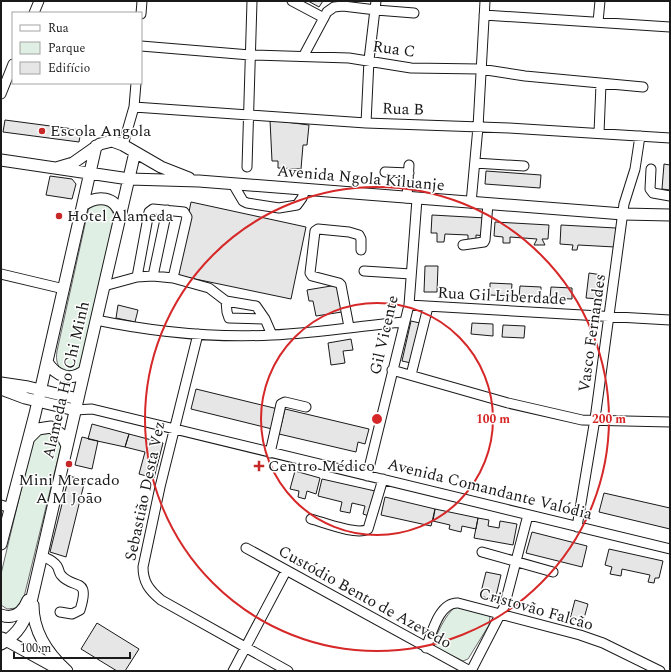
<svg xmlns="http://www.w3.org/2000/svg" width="671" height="672" viewBox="0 0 671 672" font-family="Spectral,serif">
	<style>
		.green { fill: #e0efe3; stroke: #6a6a6a }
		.building { fill: #e6e6e6; stroke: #1a1a1a }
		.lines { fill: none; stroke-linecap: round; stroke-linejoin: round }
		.minor-casing { stroke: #1a1a1a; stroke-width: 11 }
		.major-casing { stroke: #1a1a1a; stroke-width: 13 }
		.minor { stroke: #fff; stroke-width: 9 }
		.major { stroke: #fff; stroke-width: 11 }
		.ring { fill: none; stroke: #d62828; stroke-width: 2 }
		.poi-dot { fill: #c62828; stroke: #fff; stroke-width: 1.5 }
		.labels { text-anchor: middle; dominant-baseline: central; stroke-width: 3; stroke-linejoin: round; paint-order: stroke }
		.street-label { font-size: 16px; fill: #1a1a1a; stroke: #fff }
		.poi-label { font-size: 16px; fill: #1a1a1a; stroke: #fff; text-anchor: start }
		.centre { fill: #d62828; stroke: #fff; stroke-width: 2 }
		.ring-label { font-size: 12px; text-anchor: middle; font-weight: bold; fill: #d62828; stroke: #fff; stroke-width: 3; stroke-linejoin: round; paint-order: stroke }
	</style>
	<rect width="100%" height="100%" fill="#fff"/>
	<path class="green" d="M 98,202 L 109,205 L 115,217 L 80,368 C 65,376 54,369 57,351 L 88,211 L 90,206 Z
		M 51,432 L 60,441 L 61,446 L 23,601 L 17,608 L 7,609 L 1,605 L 1,574 L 33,440 L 36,435 Z
		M 457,607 L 490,616 L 489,625 L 468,659 L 463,661 L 435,647 L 434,644 C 435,636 449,608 457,607 Z"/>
	<path class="building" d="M 308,1 L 323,1 L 319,7 Z
		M 5,120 L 81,130 L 79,142 L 3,132 Z
		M 270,120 L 309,125 L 307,145 L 303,145 L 301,169 L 278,168 L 278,161 L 272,161 Z
		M 664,164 L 670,165 L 670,190 L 662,189 Z
		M 486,171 L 541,175 L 540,188 L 485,184 Z
		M 50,176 L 72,179 L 76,184 L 72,199 L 46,195 Z
		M 191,202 L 306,227 L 291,299 L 176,275 Z
		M 432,215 L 486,218 L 485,236 L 476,235 L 476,241 L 468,241 L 468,235 L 445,234 L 444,242 L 437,242 L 437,233 L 431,233 Z
		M 495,222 L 549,225 L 548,239 L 542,239 L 545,245 L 534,245 L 537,239 L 510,237 L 510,243 L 503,243 L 503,237 L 494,236 Z
		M 561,225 L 616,228 L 615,247 L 578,245 L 577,250 L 572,250 L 573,245 L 560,244 Z
		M 425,266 L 438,266 L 437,292 L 424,292 Z
		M 589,273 L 602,275 L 599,299 L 586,298 Z
		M 490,283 L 512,284 L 511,296 L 490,295 Z
		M 337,285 L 342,312 L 316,316 L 313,301 L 309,301 L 307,290 Z
		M 520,286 L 541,287 L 541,298 L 519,297 Z
		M 551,287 L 572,288 L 572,299 L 550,298 Z
		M 118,305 L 138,310 L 135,322 L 116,318 Z
		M 411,321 L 420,323 L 411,363 L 402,361 Z
		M 472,323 L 493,324 L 493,336 L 471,334 Z
		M 503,325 L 525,326 L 524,338 L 502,337 Z
		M 351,339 L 353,350 L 343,351 L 345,363 L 331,365 L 328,343 Z
		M 196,389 L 278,409 L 272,429 L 191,409 Z
		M 285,409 L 369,429 L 365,444 L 358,442 L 356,452 L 279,434 Z
		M 92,424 L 129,434 L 125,447 L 88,439 Z
		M 129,434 L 163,443 L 154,478 L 139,474 L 145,452 L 125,447 Z
		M 82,437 L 98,441 L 92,469 L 75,465 Z
		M 295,471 L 320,478 L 316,494 L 307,491 L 305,499 L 298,497 L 299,491 L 290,489 Z
		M 69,476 L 85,480 L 66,557 L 50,552 Z
		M 322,479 L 375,491 L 369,516 L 363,514 L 365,506 L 352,503 L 350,513 L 340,511 L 342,502 L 318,496 Z
		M 604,493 L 670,508 L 670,529 L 599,512 Z
		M 385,497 L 435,509 L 431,526 L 381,515 Z
		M 435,509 L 478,518 L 476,529 L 462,526 L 461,532 L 449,529 L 450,525 L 433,521 Z
		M 478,518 L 489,520 L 488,526 L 499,528 L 500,521 L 517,524 L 513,545 L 474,538 Z
		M 532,532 L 587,546 L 582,567 L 526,553 Z
		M 609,549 L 663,561 L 659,578 L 655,578 L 654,583 L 648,582 L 650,575 L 622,569 L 621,576 L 610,574 L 612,567 L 605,565 Z
		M 486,572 L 501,575 L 495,600 L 480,596 Z
		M 575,600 L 588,604 L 583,622 L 570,619 Z
		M 97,623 L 139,649 L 125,671 L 117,671 L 81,649 Z"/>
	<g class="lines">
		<defs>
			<path id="minor" d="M 292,1 L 324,18
				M 34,13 L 39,1
				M 141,14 L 142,1
				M 484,15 L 670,27
				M 598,22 L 600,1
				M 141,46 L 250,55 L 349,58 L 411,68 L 480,69 L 525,76 L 643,87
				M 304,55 L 327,12 L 334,7 L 343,6 L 376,10 L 414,13
				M 1,94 L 13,64
				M 134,107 L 366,123 L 509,128 L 670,138
				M 366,123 L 369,60 L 376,1
				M 599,133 L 601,84
				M 123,145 L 134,107 L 136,83
				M 475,163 L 524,166
				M 247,167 L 252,1
				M 651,169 L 650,189 L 653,193 L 670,196
				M 385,172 L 409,173
				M 233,184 L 243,201 L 247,203 L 279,208 L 297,205 L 302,198 L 305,190
				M 407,198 L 409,165
				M 471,203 L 478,127 L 485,1
				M 463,245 L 484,242 L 485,240 L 488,204
				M 364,271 L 411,274
				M 1,274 L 64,289
				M 153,276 L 167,210
				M 137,277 L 149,212 L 153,209 L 184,212 L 187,217 L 173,278
				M 104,286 L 137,277 L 153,276 L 173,278 L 209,288 L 226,301 L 256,306 L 265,319 L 272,335
				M 226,301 L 227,312 L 229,318 L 265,319
				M 409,305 L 670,320
				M 96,320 C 154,332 213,338 272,335 C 316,333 360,326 403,322
				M 349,327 L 341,285 L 339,283 L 312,276 L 310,273 L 315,231 L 318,229 L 349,232 L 359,235 L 361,239 L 361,250
				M 198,334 L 160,487 L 143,567 C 143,582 149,590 161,600 L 288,671
				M 392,370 L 508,403 L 582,420 L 670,422
				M 411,375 L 428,307
				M 75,410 L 92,409 L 670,549
				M 270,453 L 281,404 L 285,402 L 306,407
				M 367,476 L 409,305 L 417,199
				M 1,505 L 11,508
				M 311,519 C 323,522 357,536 368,529 L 383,479
				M 577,527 L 595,419 L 624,204 L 635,169 L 640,136
				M 246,548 L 470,671
				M 482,552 L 553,572
				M 42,556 C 48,559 53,560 57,566 C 59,569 59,573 61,575 C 73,590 91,576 80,610 L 72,614 L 60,612
				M 426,648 C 432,633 439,602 458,603 L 580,635 L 603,643 L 660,671
				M 233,671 L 286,571
				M 471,671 L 504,607 L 528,515"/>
			<path id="major" d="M 1,160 L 129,179 L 199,181 L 623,214 L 670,215
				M 56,168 L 73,163 L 100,144 L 112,141 L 123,145 L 161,167 L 189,178
				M 83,205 C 98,195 115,196 121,215
				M 47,362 C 56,376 71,382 84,371
				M 1,383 L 28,387 L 78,399
				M 1,389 L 25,398 L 75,410
				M 29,438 L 38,429 L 51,427 L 62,435 L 67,446
				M 1,544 L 35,414 L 96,146
				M 33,605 C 33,631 48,654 67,671
				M 1,615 C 14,620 23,612 28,600
				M 2,638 L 62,671
				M 1,644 C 19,634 25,621 31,602 L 135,152"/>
		</defs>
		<use href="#minor" class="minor-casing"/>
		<use href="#major" class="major-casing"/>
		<use href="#minor" class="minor"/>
		<use href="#major" class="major"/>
	</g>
	<g class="ring">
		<circle cx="377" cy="419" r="116"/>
		<circle cx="377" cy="419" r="232"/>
	</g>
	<g class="poi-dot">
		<circle cx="42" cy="131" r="4"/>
		<circle cx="59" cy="216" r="4"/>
		<circle cx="69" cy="464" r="4"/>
		<path d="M257 460h4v4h4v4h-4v4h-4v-4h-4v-4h4z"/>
	</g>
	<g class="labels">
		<g class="street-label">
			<text transform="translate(394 49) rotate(8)">Rua C</text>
			<text transform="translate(403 109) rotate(2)">Rua B</text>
			<text transform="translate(361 178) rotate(5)">Avenida Ngola Kiluanje</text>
			<text transform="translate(502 296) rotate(3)">Rua Gil Liberdade</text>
			<text transform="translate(592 333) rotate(-82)">Vasco Fernandes</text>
			<text transform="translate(384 335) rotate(-77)">Gil Vicente</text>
			<text transform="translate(66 380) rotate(-77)">Alameda Ho Chi Minh</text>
			<text transform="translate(490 489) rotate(14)">Avenida Comandante Valódia</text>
			<text transform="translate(145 491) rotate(-78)">Sebastião Desta Vez</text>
			<text transform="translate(365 597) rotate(29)">Custódio Bento de Azevedo</text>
			<text transform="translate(536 609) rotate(16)">Cristovão Falcão</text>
		</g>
		<g class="poi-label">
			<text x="50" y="131">Escola Angola</text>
			<text x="67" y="216">Hotel Alameda</text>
			<text x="268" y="466">Centro Médico</text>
			<text x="69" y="480" text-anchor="middle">Mini Mercado<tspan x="69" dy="18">A M João</tspan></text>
		</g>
	</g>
	<circle cx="377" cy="419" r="6" class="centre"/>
	<g class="ring-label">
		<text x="493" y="423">100 m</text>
		<text x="609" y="423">200 m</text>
	</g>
	<rect width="671" height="672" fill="none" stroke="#1a1a1a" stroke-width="4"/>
	<rect x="12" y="12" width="130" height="72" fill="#ffffff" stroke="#a3a3a3"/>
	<rect x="20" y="25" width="20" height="6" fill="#ffffff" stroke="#a3a3a3"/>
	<text x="48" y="32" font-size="12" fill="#1a1a1a">Rua</text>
	<rect x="20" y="42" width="20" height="12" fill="#e0efe3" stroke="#a3a3a3"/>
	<text x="48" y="52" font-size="12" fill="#1a1a1a">Parque</text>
	<rect x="20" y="62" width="20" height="12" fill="#e6e6e6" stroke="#a3a3a3"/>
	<text x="48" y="72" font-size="12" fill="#1a1a1a">Edifício</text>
	<path d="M14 652v6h116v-6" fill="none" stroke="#1a1a1a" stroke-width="2"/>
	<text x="20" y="652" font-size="12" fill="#1a1a1a" stroke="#ffffff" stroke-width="3" paint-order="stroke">100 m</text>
</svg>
